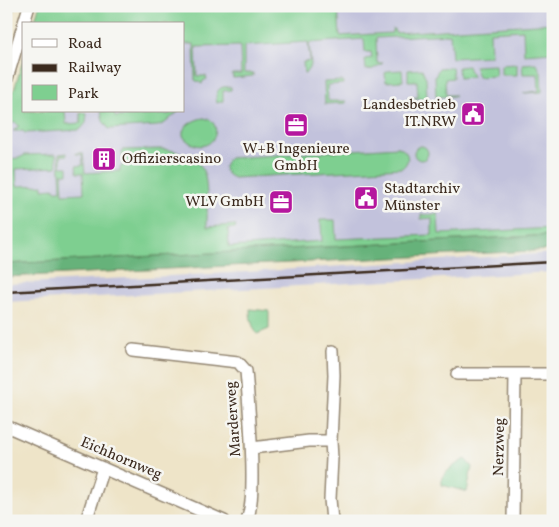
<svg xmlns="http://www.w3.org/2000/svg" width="559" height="527" viewBox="0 0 559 527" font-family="Vollkorn,serif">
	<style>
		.industrial { fill: #c2c2dc }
		.green { fill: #7ecf90; stroke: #5c7c57 }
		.forest { fill: #66b27a; stroke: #506e4c }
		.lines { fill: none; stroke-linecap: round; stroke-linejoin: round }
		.minor-casing { stroke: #948773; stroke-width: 14 }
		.minor { stroke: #fff; stroke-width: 11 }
		.rail { stroke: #3b2a1e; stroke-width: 2.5 }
		.labels { text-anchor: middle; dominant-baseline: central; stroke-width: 5; stroke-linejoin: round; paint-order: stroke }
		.poi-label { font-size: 15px; fill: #3b2a1e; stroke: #f6f6f2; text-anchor: end }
		.street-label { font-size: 15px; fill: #3b2a1e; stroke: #f6f6f2 }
	</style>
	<rect width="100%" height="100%" fill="#f6f6f2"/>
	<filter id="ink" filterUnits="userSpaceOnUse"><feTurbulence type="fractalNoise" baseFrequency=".02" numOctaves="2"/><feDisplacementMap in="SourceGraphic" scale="10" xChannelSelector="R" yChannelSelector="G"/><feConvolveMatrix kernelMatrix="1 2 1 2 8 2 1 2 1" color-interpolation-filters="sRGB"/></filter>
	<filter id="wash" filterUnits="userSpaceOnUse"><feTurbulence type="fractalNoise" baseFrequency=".0096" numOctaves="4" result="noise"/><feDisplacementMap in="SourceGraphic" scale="20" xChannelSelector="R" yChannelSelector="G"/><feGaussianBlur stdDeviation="1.12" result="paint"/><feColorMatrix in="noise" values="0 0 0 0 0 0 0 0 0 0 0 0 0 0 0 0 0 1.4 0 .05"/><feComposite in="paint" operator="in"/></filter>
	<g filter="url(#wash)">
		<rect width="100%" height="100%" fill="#eee4c8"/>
		<path class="industrial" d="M 338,6 L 553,6 L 553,239 L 6,269 L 6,117 L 24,57 L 24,111 L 184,111 L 184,44 L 339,36 Z
			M 553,253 L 553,272 L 6,302 L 6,284 L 231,273 Z"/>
		<path class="green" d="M 39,6 L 338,6 L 340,36 L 392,33 L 392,29 L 394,29 L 395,33 L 553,23 L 553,29 L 551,30 L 553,52 L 524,54 L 523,30 L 490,32 L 491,56 L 452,58 L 450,34 L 376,38 L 377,63 L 383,63 L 373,69 L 366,70 L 365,59 L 372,58 L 371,52 L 365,52 L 364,39 L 309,43 L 311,65 L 305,74 L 304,74 L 303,62 L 310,61 L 308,42 L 244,46 L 244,73 L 253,73 L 253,76 L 233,78 L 232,74 L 241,74 L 240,46 L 196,47 L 197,76 L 206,76 L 207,79 L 203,81 L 202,84 L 195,80 L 194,44 L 184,44 L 184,24 L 34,24 Z
			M 24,57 L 24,111 L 65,111 L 66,124 L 81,123 L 80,113 L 87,113 L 86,123 L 80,130 L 25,133 L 23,131 L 13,131 L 19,126 L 15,122 L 9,126 L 7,119 L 7,113 Z
			M 536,63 L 541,72 L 542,92 L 523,93 L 539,91 L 538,74 L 523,74 L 522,64 Z
			M 517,64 L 517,75 L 501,75 L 501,65 Z
			M 495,65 L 496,76 L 478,77 L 474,66 Z
			M 468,66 L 472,77 L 459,78 L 458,67 Z
			M 452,67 L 453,78 L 445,79 L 446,95 L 455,95 L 455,96 L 436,97 L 435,77 L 439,68 Z
			M 422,69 L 426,78 L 427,98 L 408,99 L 408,98 L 418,97 L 417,81 L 408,81 L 408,70 Z
			M 402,70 L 403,81 L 386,82 L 385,73 L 388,71 Z
			M 343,81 L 343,84 L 327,85 L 328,101 L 346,101 L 346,103 L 325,104 L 324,82 Z
			M 223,87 L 231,87 L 231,90 L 223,91 L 223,101 L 217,103 C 215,96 216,90 223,87 Z
			M 101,111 L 114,111 L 115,117 L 170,114 L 170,111 L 179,111 L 165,123 L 158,126 L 109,129 L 103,121 Z
			M 204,118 C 227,122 213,157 189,142 C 173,132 192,119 204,118 Z
			M414 153a7 7 0 1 1 14 0a7 7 0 1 1-14 0Z
			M 398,147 C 409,151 411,161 402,168 L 234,178 C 223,174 221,165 230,158 Z
			M 161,149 C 176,150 198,156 204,172 C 208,183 207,213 207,227 L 235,225 L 236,228 L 228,229 L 229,247 L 322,241 L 321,224 L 320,223 L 320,220 L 335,220 L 336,239 L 432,235 L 432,218 L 421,219 L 421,215 L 438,214 L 439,234 L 553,228 L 553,235 L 6,264 L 6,159 L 19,158 L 25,155 L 56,154 L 57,167 L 16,169 L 17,186 L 43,185 L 43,189 L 54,188 L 54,190 L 61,190 L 59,154 L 67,153 L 67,155 L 61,156 L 61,167 L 68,167 L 68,174 L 62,174 L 63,194 L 84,193 L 83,173 L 77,173 L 76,166 L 83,165 L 82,154 L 76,154 L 76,153 L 83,153 L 85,173 L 120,171 L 120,167 L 123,166 L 122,150 Z
			M 250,309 L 269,311 L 269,329 L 257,334 C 252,326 250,319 250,309 Z
			M 465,459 L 472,467 L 467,492 L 442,485 L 442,477 C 449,469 456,464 465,459 Z"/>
		<path class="forest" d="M 6,6 L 15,6 L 6,35 Z
			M 553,235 L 553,250 L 6,277 L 6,264 Z"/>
	</g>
	<g filter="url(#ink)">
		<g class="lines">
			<defs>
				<path id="minor" d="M 6,82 L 29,6
					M 133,350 L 238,362 L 246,371 C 249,406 252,440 252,475 C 252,490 252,506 247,521
					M 457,374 L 515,374 L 513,521
					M 515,374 L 553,374
					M 6,426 L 224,521
					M 252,448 L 309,441 L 331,441
					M 86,521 L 103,468
					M 332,521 L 330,499 L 332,458 L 331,441 L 334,375 L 333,351"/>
			</defs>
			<use href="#minor" class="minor-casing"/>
			<use href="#minor" class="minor"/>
			<path class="rail" d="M 6,292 L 553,262"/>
		</g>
	</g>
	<defs>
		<symbol id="civic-square" viewBox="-11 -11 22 22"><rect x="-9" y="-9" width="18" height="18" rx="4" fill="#b5179e" stroke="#f6f6f2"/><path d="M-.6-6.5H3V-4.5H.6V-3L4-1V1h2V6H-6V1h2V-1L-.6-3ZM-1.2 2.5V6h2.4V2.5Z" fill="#fff"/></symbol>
		<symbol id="office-square" viewBox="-11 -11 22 22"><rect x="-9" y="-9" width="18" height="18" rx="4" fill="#b5179e" stroke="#f6f6f2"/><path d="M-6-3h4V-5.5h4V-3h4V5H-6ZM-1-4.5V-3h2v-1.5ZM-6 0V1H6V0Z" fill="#fff"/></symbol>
		<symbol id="building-square" viewBox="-11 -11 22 22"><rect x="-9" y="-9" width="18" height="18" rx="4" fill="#b5179e" stroke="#f6f6f2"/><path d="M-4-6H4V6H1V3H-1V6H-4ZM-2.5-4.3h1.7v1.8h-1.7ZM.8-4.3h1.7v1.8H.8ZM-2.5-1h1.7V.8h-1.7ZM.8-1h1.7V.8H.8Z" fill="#fff"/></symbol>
	</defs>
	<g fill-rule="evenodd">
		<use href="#civic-square" x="459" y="100" width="28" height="28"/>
		<use href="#office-square" x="282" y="111" width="28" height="28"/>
		<use href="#building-square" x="90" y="145" width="28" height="28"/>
		<use href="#civic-square" x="352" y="184" width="28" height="28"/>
		<use href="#office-square" x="267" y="188" width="28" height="28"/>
	</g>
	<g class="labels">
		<g class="poi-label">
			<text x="456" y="105">Landesbetrieb<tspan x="456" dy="17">IT.NRW</tspan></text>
			<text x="296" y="149" text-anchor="middle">W+B Ingenieure<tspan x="296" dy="17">GmbH</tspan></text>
			<text x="122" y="159" text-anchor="start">Offizierscasino</text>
			<text x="384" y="189" text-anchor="start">Stadtarchiv<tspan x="384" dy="17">Münster</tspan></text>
			<text x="264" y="202">WLV GmbH</text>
		</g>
		<g class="street-label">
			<text transform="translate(234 419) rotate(-94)">Marderweg</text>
			<text transform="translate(500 447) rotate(-89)">Nerzweg</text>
			<text transform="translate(121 459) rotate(23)">Eichhornweg</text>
		</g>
	</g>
	<rect width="559" height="527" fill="none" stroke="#f6f6f2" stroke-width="25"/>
	<rect x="22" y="22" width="162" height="90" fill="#f6f6f2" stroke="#aba49d"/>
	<rect x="32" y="39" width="25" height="8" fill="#ffffff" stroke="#aba49d"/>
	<text x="68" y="48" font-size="15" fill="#3b2a1e">Road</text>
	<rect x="32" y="64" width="25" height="8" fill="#3b2a1e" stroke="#aba49d"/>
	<text x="68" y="72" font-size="15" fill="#3b2a1e">Railway</text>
	<rect x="32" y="85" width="25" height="15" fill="#7ecf90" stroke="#aba49d"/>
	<text x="68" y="98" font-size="15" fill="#3b2a1e">Park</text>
</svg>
